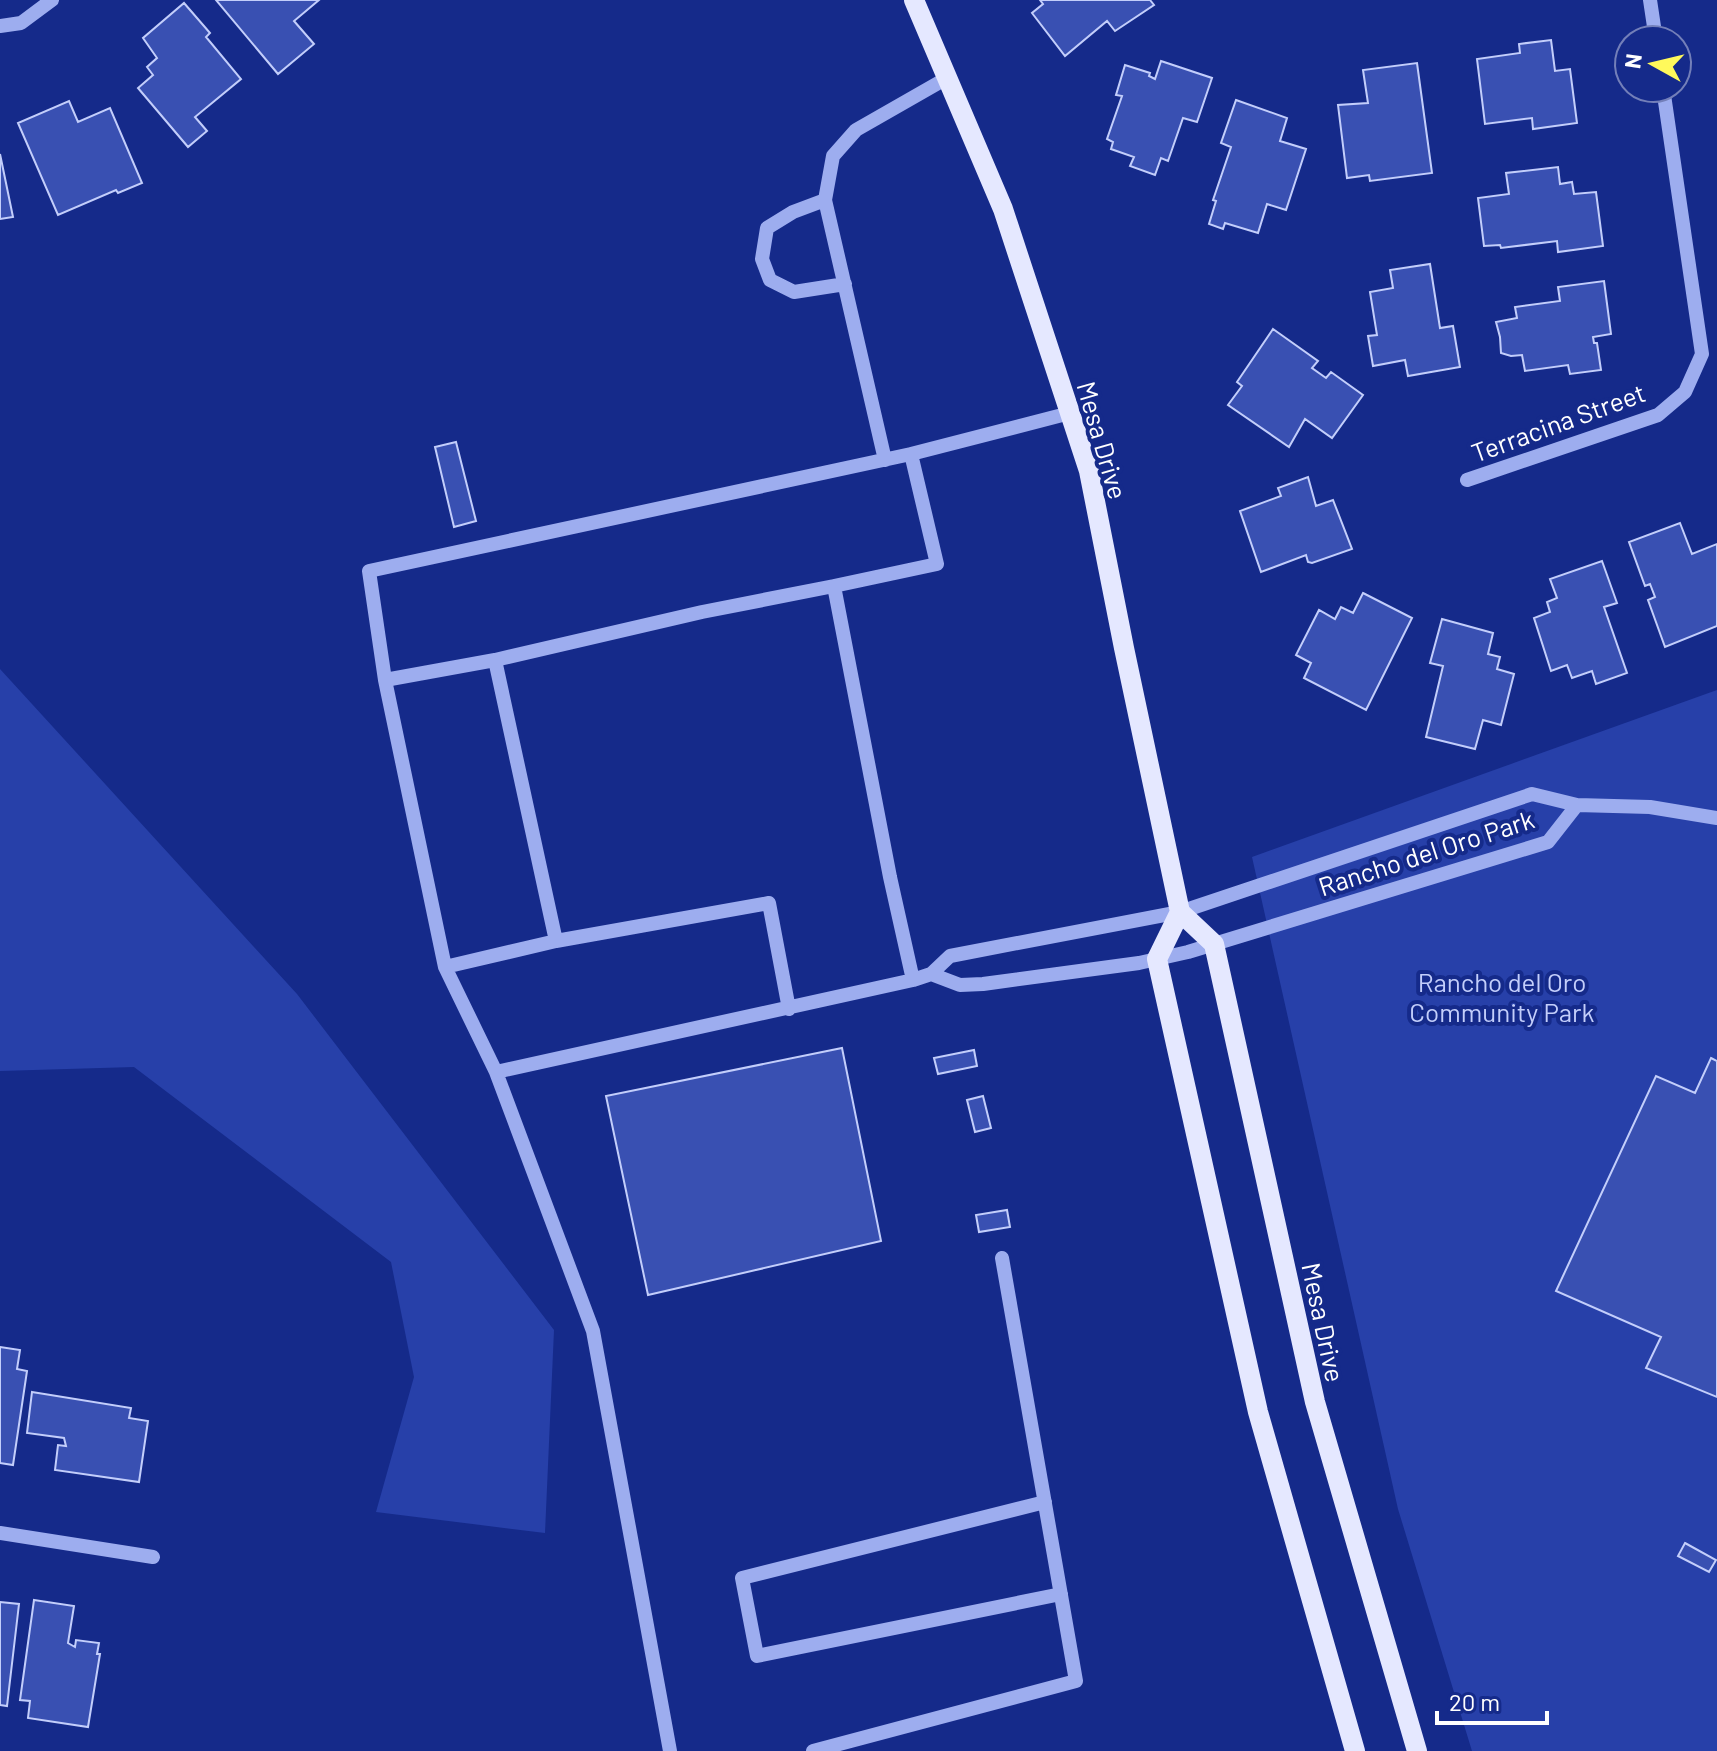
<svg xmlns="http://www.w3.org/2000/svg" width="1717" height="1751" viewBox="0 0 1717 1751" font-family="Barlow,sans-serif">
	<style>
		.green { fill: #2740a9 }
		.building { fill: #3950b2; stroke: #c3cefb; stroke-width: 2 }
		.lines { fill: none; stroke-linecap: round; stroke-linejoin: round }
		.minor { stroke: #9dadef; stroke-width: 14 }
		.major { stroke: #e5e8ff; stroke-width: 20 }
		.labels { text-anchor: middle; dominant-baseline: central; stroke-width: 8; stroke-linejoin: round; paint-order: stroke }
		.street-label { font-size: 26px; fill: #fff; stroke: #152a8a }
		.park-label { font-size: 26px; fill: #c3cefb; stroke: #152a8a }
	</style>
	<rect width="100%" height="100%" fill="#152a8a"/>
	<path class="green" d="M 0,669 L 297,994 L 554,1330 L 545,1533 L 376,1512 L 414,1377 L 391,1262 L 134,1067 L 0,1071 Z
		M 1717,690 L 1717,1751 L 1472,1751 L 1398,1509 L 1252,857 Z"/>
	<path class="building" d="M 216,0 L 319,0 L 294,21 L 314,44 L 278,74 Z
		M 1040,0 L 1150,0 L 1154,5 L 1115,31 L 1107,21 L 1065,56 L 1032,13 L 1043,4 Z
		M 184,3 L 210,33 L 206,37 L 241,79 L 195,117 L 207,131 L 188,147 L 138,88 L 153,75 L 147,67 L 157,58 L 143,38 Z
		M 1551,40 L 1555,71 L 1570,69 L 1577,123 L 1533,129 L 1532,118 L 1485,124 L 1477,59 L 1520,53 L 1519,44 Z
		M 1161,61 L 1212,78 L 1197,122 L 1183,118 L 1168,161 L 1161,158 L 1155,175 L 1130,166 L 1134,157 L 1111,149 L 1113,142 L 1107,139 L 1122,96 L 1116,95 L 1125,65 L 1150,73 L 1149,76 L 1155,79 Z
		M 1417,63 L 1432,173 L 1370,181 L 1369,175 L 1347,178 L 1338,105 L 1368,103 L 1363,70 Z
		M 1236,100 L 1287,118 L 1280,141 L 1306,149 L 1286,210 L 1267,204 L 1258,233 L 1225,223 L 1223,229 L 1209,224 L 1216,201 L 1213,200 L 1231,147 L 1221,143 Z
		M 69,101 L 78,122 L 110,108 L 142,183 L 118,193 L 116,190 L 58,215 L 18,123 Z
		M 0,154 L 13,217 L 0,219 Z
		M 1558,167 L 1560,184 L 1572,182 L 1574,194 L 1596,192 L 1603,246 L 1558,252 L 1557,241 L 1501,248 L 1500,245 L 1484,246 L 1478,198 L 1509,194 L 1506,173 Z
		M 1430,264 L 1440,328 L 1453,326 L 1460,367 L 1408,376 L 1405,360 L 1373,366 L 1368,336 L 1377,335 L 1370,292 L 1393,288 L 1390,270 Z
		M 1604,281 L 1611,334 L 1593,337 L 1594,343 L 1597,343 L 1601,370 L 1570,374 L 1568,365 L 1525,371 L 1522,355 L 1511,356 L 1501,353 L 1500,337 L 1496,322 L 1517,318 L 1515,307 L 1560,301 L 1558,287 Z
		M 1273,329 L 1318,361 L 1312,368 L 1326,378 L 1331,372 L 1363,395 L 1332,438 L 1305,419 L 1289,447 L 1228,405 L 1242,386 L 1237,382 Z
		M 456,442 L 476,521 L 454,527 L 435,447 Z
		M 1308,477 L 1316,506 L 1333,500 L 1352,549 L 1312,563 L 1308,562 L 1306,555 L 1261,572 L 1240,511 L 1281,496 L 1278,488 Z
		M 1680,523 L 1692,554 L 1717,544 L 1717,626 L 1665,647 L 1648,600 L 1655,597 L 1650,584 L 1645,586 L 1629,542 Z
		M 1602,561 L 1617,603 L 1604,607 L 1627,673 L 1596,684 L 1592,671 L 1572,678 L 1567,665 L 1551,671 L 1534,618 L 1550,612 L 1547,602 L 1557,598 L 1550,579 Z
		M 1363,593 L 1412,618 L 1366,710 L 1304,678 L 1311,663 L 1296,655 L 1319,610 L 1335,619 L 1341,607 L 1353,613 Z
		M 1442,619 L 1493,633 L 1488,654 L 1500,657 L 1497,669 L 1514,674 L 1501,725 L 1483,720 L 1475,749 L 1426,737 L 1443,666 L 1430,663 Z
		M 842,1048 L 881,1241 L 648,1295 L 606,1096 Z
		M 974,1050 L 977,1066 L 938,1074 L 934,1058 Z
		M 1711,1058 L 1717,1061 L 1717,1397 L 1646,1368 L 1661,1337 L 1556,1291 L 1656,1076 L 1695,1093 Z
		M 983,1096 L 991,1128 L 975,1132 L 967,1100 Z
		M 1007,1210 L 1010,1227 L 979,1232 L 976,1215 Z
		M 0,1347 L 20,1350 L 17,1369 L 27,1371 L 13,1465 L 0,1463 Z
		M 32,1392 L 131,1408 L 129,1418 L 148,1421 L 139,1482 L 55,1470 L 58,1445 L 66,1446 L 64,1438 L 27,1433 Z
		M 1685,1543 L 1716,1560 L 1709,1572 L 1678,1556 Z
		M 34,1600 L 74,1606 L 68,1643 L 75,1647 L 76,1640 L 99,1643 L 97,1654 L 100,1654 L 88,1727 L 28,1718 L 30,1701 L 20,1700 Z
		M 0,1602 L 19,1604 L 7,1706 L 0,1705 Z"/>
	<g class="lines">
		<path class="minor" d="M 1650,0 L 1656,40
			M 0,26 L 21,23 L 52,0
			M 825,200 L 793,212 L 767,228 L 762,259 L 770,280 L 794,292 L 845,284
			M 911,454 L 369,571 L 385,680 L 445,967 L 496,1072 L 913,980 L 931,974 L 950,956 L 1180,912 L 1532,794 L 1577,805 L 1650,807 L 1717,818
			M 885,460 L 825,200 L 833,156 L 856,130 L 947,78
			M 1467,480 L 1658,415 L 1685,392 L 1702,354 L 1663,88
			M 834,586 L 937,564 L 911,454 L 1070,413
			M 385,680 L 495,660
			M 556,941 L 769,903 L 789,1009
			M 445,967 L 556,941 L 495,660 L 702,612 L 834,586 L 890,877 L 913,980
			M 931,974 L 960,985 L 983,984 L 1139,963 L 1188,952 L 1548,842 L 1577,805
			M 496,1072 L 593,1331 L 670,1751
			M 1045,1502 L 742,1578 L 757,1656 L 1061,1594
			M 0,1533 L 153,1557
			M 813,1751 L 1076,1681 L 1002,1258"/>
		<path class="major" d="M 914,0 L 1003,209 L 1089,471 L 1124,648 L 1180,912 L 1214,944 L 1315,1402 L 1417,1751
			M 1180,912 L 1157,959 L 1258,1412 L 1355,1751"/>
	</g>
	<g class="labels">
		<g class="street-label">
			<text transform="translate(1558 422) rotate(-20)">Terracina Street</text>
			<text transform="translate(1103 440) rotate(74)">Mesa Drive</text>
			<text transform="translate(1426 852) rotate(-18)">Rancho del Oro Park</text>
			<text transform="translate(1324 1322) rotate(78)">Mesa Drive</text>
		</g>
		<g class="park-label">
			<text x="1502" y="981">Rancho del Oro<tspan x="1502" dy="30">Community Park</tspan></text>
		</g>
	</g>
	<g transform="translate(1653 64) rotate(278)"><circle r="38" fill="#152a8a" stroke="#737fb9" stroke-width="2"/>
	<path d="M0-6L14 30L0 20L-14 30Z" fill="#fff95b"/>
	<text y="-12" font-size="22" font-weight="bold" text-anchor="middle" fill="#ffffff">N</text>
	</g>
	<path d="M1437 1711v12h110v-12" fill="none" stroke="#ffffff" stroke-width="4"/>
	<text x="1449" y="1711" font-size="24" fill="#ffffff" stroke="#152a8a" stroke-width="6" paint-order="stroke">20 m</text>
</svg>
